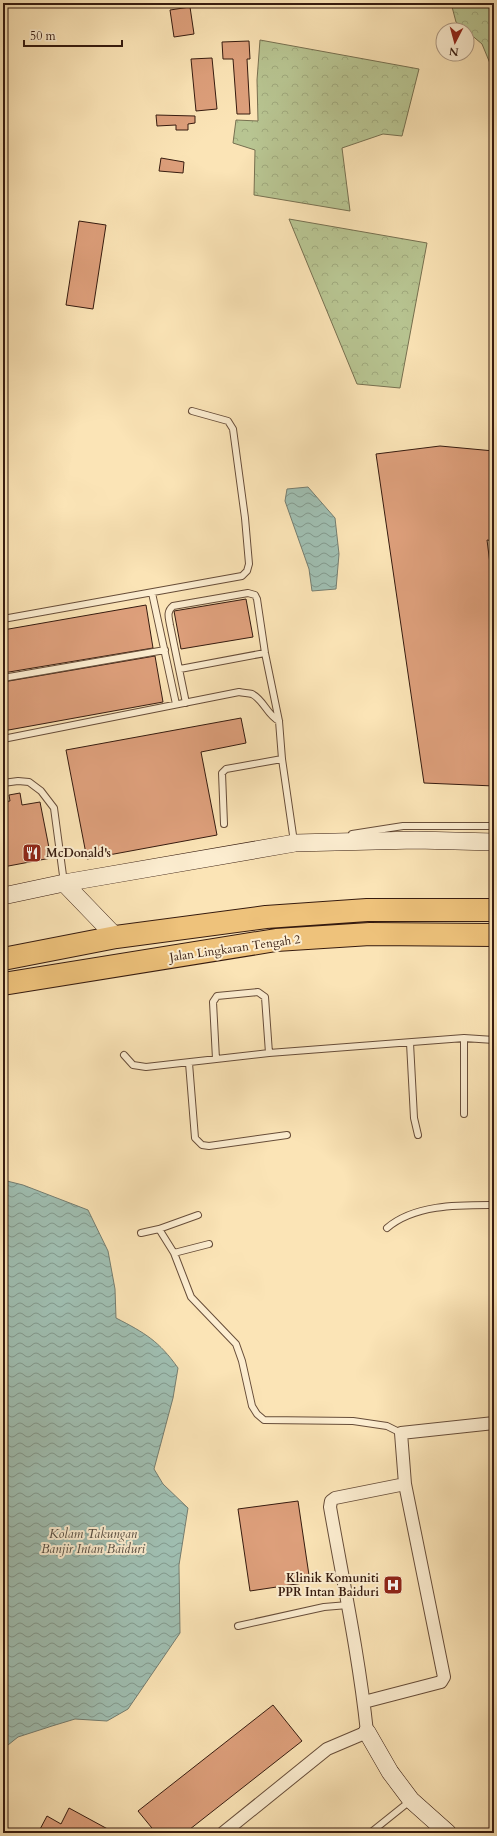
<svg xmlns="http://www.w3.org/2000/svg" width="497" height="1836" viewBox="0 0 497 1836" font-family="Cardo,serif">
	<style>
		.forest { fill: url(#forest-crowns); stroke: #777050 }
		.water { fill: url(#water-waves); stroke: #757d70 }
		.building { fill: #dd9f7b; stroke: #361b0f }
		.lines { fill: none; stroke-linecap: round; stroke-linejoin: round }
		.lane-casing { stroke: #674d39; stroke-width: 8 }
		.street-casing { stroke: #674d39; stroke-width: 14 }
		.secondary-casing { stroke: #361b0f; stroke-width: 18 }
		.highway-casing { stroke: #361b0f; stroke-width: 24 }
		.lane { stroke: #fcedd0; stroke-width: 6 }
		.street { stroke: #fcedd0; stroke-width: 12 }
		.secondary { stroke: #fcedd0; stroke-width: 17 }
		.highway { stroke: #eec27b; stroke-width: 22 }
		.labels { text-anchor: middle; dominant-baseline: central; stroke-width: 4; stroke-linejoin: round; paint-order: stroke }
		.poi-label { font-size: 12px; font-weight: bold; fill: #361b0f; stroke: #fcedd0; text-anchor: start }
		.street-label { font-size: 12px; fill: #361b0f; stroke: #fcedd0 }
		.water-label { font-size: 13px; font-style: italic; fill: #564c40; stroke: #fcedd0 }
	</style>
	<defs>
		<pattern id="forest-crowns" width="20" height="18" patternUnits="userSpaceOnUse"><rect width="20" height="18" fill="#b8c592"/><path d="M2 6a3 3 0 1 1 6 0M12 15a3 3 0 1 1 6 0" fill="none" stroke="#9fa97d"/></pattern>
		<pattern id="water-waves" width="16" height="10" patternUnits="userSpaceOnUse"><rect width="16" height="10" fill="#9fbeb1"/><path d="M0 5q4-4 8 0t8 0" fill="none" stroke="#829a8e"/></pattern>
	</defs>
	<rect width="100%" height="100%" fill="#fbe4b6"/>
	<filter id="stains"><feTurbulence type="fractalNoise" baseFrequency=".005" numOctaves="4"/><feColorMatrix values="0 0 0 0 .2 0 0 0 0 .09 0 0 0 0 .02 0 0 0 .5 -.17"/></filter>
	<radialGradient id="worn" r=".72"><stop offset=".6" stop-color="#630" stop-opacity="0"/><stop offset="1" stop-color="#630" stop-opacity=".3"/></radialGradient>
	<path class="forest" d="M 451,3 L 494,3 L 494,73 L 482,44 L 456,22 Z
		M 260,40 L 419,69 L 402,136 L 383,134 L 342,148 L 350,211 L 254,195 L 255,150 L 233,143 L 236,120 L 258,121 L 257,80 Z
		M 289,219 L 427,243 L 400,388 L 357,384 Z"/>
	<path class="water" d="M 308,487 L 335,518 L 339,554 L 336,589 L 312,591 L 309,569 L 285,501 L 287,489 Z
		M 3,1180 L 23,1185 L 88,1210 L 108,1251 L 115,1289 L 116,1318 C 145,1333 159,1341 178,1368 L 173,1398 L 154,1469 L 163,1484 L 188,1508 L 179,1565 L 180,1633 L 128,1709 L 107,1721 L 75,1719 L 52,1726 L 18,1737 L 3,1749 Z"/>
	<path class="building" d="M 190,7 L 194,34 L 174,37 L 170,10 Z
		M 249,41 L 250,59 L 247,59 L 250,114 L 237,114 L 233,59 L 223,59 L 222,42 Z
		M 212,58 L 217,109 L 196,111 L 191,59 Z
		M 156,115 L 195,116 L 195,123 L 188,124 L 188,130 L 176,130 L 176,125 L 157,126 Z
		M 161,158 L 184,162 L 183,173 L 159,171 Z
		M 79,221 L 106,225 L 93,309 L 66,305 Z
		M 440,446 L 494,451 L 494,541 L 487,540 L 494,596 L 494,786 L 424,783 L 376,454 Z
		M 246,599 L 253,637 L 181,649 L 174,611 Z
		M 146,605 L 153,648 L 3,673 L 3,630 Z
		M 155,656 L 163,702 L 3,731 L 3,682 Z
		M 241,718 L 246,743 L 201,752 L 217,835 L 87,859 L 66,750 Z
		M 20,793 L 22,805 L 40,802 L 51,858 L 3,867 L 3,802 L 10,801 L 9,795 Z
		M 298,1501 L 310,1582 L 250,1591 L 238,1509 Z
		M 273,1705 L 302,1741 L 185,1833 L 156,1833 L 138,1811 Z
		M 69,1808 L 115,1833 L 38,1833 L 47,1816 L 61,1824 Z"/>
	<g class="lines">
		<defs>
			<path id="lane" d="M 152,593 L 176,704
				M 3,619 L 242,576 L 247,571 L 249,564 L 245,518 L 233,429 L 228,421 L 192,411
				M 180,669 L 265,653
				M 3,678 L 165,650
				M 186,703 L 170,625 C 169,618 166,612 173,606 L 248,593 L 255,595 L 257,599 L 265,653 L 279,721 L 282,759 L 294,842
				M 3,739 L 239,692 C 243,693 248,693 252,694 C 264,700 267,715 279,721
				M 3,783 L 18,781 L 29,782 L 41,791 L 54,808 L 64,883
				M 224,824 L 222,773 L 226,769 L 282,759
				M 352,834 L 403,826 L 494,826
				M 464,1038 L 464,1114
				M 410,1043 L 414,1118 L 418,1135
				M 124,1055 L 133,1065 L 146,1067 L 269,1053 L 464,1038 L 494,1040
				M 216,1059 L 213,1002 L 217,996 L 258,992 L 265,997 L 269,1053
				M 189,1063 L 195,1138 L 202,1145 L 209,1146 L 287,1135
				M 387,1228 C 415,1204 460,1205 494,1205
				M 159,1229 L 198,1215
				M 141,1233 L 159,1229 L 174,1253 L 191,1297 L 236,1344 L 242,1361 L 252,1406 L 257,1414 L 264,1420 L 353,1421 L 387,1426 L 401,1433
				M 174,1253 L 209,1244
				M 238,1626 L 324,1607 L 348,1605
				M 370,1833 L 410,1801"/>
			<path id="street" d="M 364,1702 L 441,1682 L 444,1677 L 405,1484 L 401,1433 L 494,1423
				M 223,1833 L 327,1749 L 367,1732 C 359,1656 343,1581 330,1507 L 331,1501 L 335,1498 L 405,1484"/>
			<path id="secondary" d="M 64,883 L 295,843 L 416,840 L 494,842
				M 3,896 L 64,883 L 116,937
				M 367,1732 L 390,1772 L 411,1800 L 448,1833"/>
			<path id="highway" d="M 3,959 L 116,937 L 266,917 L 367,910 L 494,910
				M 3,984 L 276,940 L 370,934 L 494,935"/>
		</defs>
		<use href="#lane" class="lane-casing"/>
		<use href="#street" class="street-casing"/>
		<use href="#secondary" class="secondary-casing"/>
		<use href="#highway" class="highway-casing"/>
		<use href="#lane" class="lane"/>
		<use href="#street" class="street"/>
		<use href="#secondary" class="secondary"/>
		<use href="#highway" class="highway"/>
	</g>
	<defs>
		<symbol id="restaurant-square" viewBox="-11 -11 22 22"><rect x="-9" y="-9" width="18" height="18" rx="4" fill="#8f2418" stroke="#fcedd0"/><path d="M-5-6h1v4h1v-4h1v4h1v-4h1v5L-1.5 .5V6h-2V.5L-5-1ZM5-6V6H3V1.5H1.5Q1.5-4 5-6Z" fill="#fff"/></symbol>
		<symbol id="hospital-square" viewBox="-11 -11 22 22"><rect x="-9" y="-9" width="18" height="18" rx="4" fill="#8f2418" stroke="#fcedd0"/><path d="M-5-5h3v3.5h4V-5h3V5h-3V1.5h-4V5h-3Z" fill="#fff"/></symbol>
	</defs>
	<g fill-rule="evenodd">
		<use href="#restaurant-square" x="21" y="842" width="22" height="22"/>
		<use href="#hospital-square" x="382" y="1574" width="22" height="22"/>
	</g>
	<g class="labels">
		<g class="poi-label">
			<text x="46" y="853">McDonald's</text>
			<text x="379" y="1578" text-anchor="end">Klinik Komuniti<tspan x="379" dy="14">PPR Intan Baiduri</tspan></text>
		</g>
		<g class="street-label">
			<text transform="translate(235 948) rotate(-8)">Jalan Lingkaran Tengah 2</text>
		</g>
		<g class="water-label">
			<text x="93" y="1534">Kolam Takungan<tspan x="93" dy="15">Banjir Intan Baiduri</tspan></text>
		</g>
	</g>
	<rect width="497" height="1836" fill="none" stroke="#fbe4b6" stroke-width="16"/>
	<rect x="4" y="4" width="489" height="1828" fill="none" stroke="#361b0f" stroke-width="2"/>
	<rect x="8" y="8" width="481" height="1820" fill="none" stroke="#361b0f"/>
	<g transform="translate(455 42) rotate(186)"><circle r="19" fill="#fcedd0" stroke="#ad9983"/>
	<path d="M0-3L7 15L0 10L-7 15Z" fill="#8f2418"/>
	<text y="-6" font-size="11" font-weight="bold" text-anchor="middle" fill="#361b0f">N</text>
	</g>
	<path d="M24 40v6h98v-6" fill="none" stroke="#361b0f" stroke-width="2"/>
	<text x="30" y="40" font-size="12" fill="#361b0f" stroke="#fcedd0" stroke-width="3" paint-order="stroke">50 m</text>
	<rect width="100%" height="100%" filter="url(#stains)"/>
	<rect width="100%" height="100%" fill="url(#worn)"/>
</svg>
